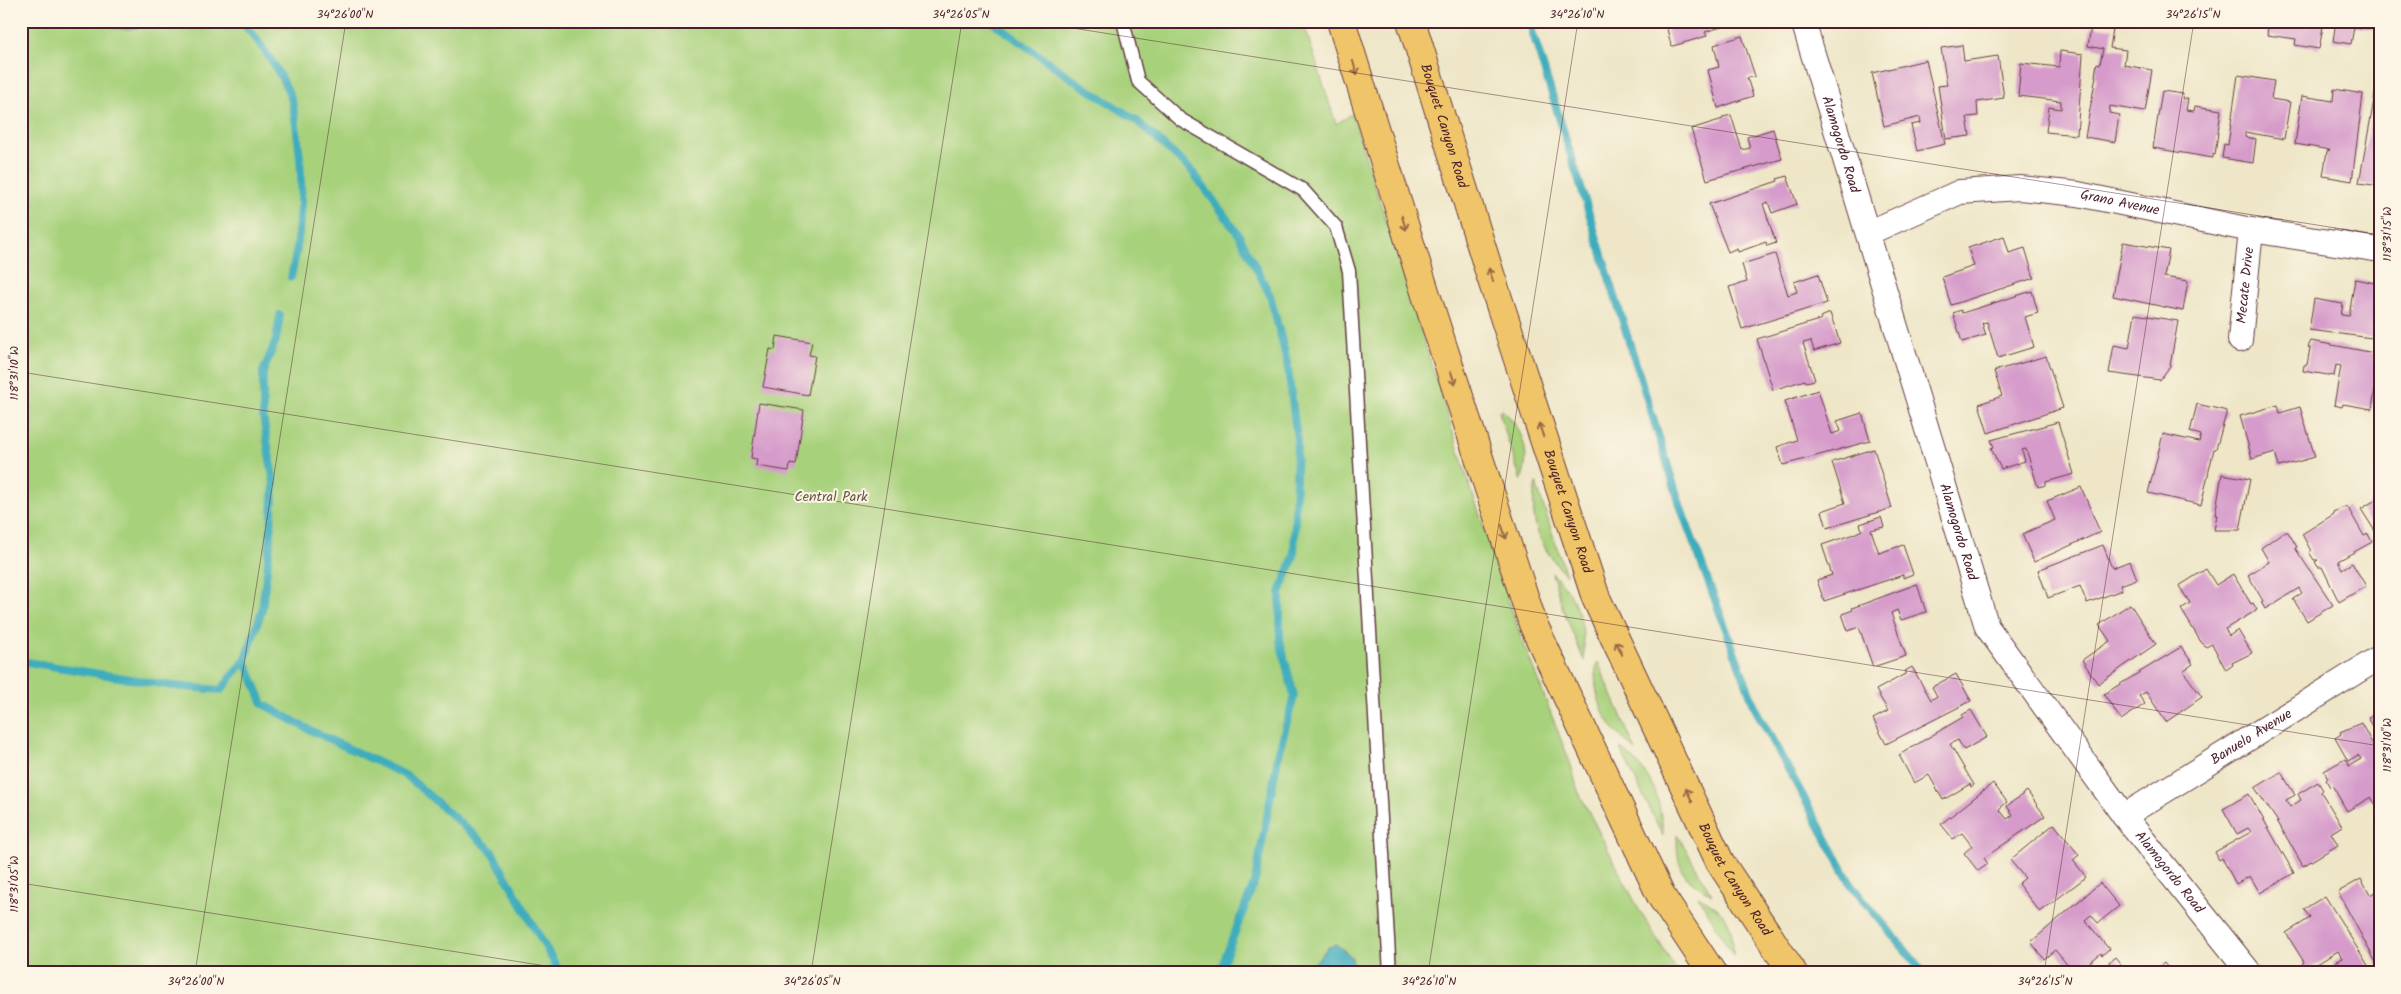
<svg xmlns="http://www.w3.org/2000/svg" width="2401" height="994" viewBox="0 0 2401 994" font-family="Kalam,sans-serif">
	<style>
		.green { fill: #a8d17c; stroke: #797854 }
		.water { fill: #3dacbb; stroke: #446673 }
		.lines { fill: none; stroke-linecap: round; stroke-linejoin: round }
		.stream { stroke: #3dacbb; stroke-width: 8 }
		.building { fill: #d69bca }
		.service-casing { stroke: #633d42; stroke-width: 15 }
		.minor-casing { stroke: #633d42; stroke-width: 26 }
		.primary-casing { stroke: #633d42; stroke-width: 30 }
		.service { stroke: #fff; stroke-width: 12 }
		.minor { stroke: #fff; stroke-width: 24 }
		.primary { stroke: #f0c469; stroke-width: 28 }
		.oneway { stroke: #956947 }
		.ticks { fill: none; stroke: #4a1f2b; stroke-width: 1; stroke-opacity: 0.45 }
		.labels { text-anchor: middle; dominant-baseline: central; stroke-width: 4; stroke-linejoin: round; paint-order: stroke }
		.street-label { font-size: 14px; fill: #4a1f2b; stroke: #fcf5e5 }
		.park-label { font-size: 14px; fill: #665443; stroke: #fcf5e5 }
		.neatline { fill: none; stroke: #4a1f2b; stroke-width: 2 }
		.ticks-label { font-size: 12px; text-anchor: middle; fill: #4a1f2b }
	</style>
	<rect width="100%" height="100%" fill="#fcf5e5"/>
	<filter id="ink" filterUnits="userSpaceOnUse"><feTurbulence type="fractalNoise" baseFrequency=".02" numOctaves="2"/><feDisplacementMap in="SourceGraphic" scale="10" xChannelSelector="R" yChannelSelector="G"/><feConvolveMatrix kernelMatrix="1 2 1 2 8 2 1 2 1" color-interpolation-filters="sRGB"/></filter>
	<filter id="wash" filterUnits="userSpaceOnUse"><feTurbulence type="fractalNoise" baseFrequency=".0096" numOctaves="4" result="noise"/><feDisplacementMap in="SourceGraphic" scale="20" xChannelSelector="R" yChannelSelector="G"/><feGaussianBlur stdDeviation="1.12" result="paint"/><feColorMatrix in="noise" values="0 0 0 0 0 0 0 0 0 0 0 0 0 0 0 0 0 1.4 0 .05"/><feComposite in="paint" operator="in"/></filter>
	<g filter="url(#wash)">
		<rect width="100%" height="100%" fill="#eee6c7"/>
		<path class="green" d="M 21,21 L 1303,21 L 1336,124 L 1352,114 L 1469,483 L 1521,637 L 1571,765 L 1578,791 L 1638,908 L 1678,973 L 21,973 Z
			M 1501,409 C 1523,428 1532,454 1521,481 L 1499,412 Z
			M 1536,483 L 1566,575 C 1539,546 1528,522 1536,483 Z
			M 1552,573 C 1579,599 1585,624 1584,661 L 1563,609 Z
			M 1598,662 L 1636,751 C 1629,744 1620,737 1614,729 C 1601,714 1590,681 1598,662 Z
			M 1620,748 C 1652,771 1661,798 1663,836 Z
			M 1677,834 L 1712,895 C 1681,877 1677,869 1677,834 Z
			M 1698,896 C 1727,912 1733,921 1733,955 Z"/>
		<path class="water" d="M 101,21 L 159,21 C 142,29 117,34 101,21 Z
			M 1336,944 L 1352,957 L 1352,973 L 1306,973 L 1327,948 Z"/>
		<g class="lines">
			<path class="stream" d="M 241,21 C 262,44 279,69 291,98 C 294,106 294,116 296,125 C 304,175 303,228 291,277
				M 991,21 L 1072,79 L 1136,120 L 1192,171 L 1239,235 L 1270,295 L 1287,361 L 1297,439 L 1294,556 L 1280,592 L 1280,641 L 1294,696 L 1279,751 L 1255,881 L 1219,973
				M 1529,21 L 1682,511 L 1756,710 L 1852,886 L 1924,973
				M 280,315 L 276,340 L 263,372 L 263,416 L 274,484 L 270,544 L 262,610 L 245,660 L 263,704 L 308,729 L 407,776 L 491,850 L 560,973
				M 21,661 L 173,686 L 221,690 L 245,660"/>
		</g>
		<g id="blocks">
			<path class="building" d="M 1665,21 L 1727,21 L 1728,25 L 1705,32 L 1707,36 L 1673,46 L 1671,45 Z
				M 2157,21 L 2191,21 L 2190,28 Z
				M 2269,21 L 2324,21 L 2319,49 L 2295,45 L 2296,39 L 2267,35 Z
				M 2336,21 L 2380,21 L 2380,30 L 2354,27 L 2351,44 L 2333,41 Z
				M 2091,26 L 2113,29 L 2110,48 L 2126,50 L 2124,65 L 2152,70 L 2145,112 L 2110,106 L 2109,113 L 2119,115 L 2115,142 L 2085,137 L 2096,76 L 2095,76 L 2097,63 L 2100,64 L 2103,49 L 2088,46 Z
				M 1742,36 L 1755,76 L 1747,78 L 1753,96 L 1718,108 L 1708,70 L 1719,67 L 1714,45 Z
				M 1962,45 L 1964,61 L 1998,56 L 2004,98 L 1977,102 L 1978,116 L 1967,117 L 1970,136 L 1946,139 L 1938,86 L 1947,85 L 1941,48 Z
				M 2060,51 L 2083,54 L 2077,135 L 2046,132 L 2049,107 L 2061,109 L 2061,101 L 2018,96 L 2021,63 L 2059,67 Z
				M 1926,60 L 1945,144 L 1917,151 L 1911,125 L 1921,123 L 1920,117 L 1884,126 L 1872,73 Z
				M 2238,75 L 2274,81 L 2271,99 L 2290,102 L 2284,139 L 2245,132 L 2245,137 L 2256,139 L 2253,163 L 2222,158 L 2224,144 L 2228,145 Z
				M 2334,89 L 2363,94 L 2352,181 L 2323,176 L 2327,151 L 2330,150 L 2295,144 L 2302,96 L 2333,101 Z
				M 2376,89 L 2380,90 L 2380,186 L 2359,183 Z
				M 2162,91 L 2183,94 L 2182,99 L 2188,99 L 2186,110 L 2194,111 L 2195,106 L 2221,110 L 2215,155 L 2213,154 L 2213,158 L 2153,148 Z
				M 1731,115 L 1742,150 L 1750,148 L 1747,137 L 1773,129 L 1782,159 L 1707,180 L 1691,129 L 1723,119 L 1723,117 Z
				M 1787,176 L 1797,204 L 1772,213 L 1768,202 L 1763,204 L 1776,243 L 1767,246 L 1766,242 L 1738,252 L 1737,248 L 1728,252 L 1709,204 L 1778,181 L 1777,179 Z
				M 2004,236 L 2009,253 L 2025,248 L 2034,278 L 1951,305 L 1942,277 L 1974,266 L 1968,248 Z
				M 2123,242 L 2169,250 L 2164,277 L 2188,281 L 2183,311 L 2113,296 Z
				M 1775,254 L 1788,295 L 1797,292 L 1794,282 L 1818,274 L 1827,303 L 1742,329 L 1729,287 L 1747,282 L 1742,264 Z
				M 2355,279 L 2380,284 L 2380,339 L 2309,330 L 2314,299 L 2343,304 L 2341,315 L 2349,316 Z
				M 2032,291 L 2038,313 L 2025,317 L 2034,347 L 1998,358 L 1987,322 L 1982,323 L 1986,335 L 1962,342 L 1953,313 L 1961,310 L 1962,313 Z
				M 1830,313 L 1840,343 L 1814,351 L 1811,341 L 1803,343 L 1815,380 L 1806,382 L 1805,380 L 1773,390 L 1757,339 L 1822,319 L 1821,317 Z
				M 2135,314 L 2178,321 L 2170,366 L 2160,380 L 2109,373 L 2114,345 L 2129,348 Z
				M 777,336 L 812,342 L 809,355 L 815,356 L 808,395 L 763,387 L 770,349 L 775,350 Z
				M 2311,341 L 2380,354 L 2372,409 L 2343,404 L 2342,407 L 2334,405 L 2341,366 L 2336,365 L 2334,376 L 2303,371 L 2304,365 L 2307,365 L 2310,348 L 2308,347 Z
				M 2046,356 L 2063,408 L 1988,433 L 1979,404 L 2002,396 L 1994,371 Z
				M 1818,390 L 1832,434 L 1841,431 L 1837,421 L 1862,413 L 1870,441 L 1783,465 L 1777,447 L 1797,440 L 1785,401 Z
				M 759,403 L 804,410 L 796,465 L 790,464 L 789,471 L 756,466 L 757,459 L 751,458 Z
				M 2197,404 L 2227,411 L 2216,449 L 2214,449 L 2201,505 L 2148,493 L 2163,434 L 2199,442 L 2201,435 L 2190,432 Z
				M 2278,405 L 2280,413 L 2300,407 L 2315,457 L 2279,467 L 2275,452 L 2252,459 L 2240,416 Z
				M 2058,422 L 2074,474 L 2046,482 L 2046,485 L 2038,487 L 2026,449 L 2022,450 L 2025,461 L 2001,469 L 1991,448 L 1994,447 L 1991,440 Z
				M 1874,449 L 1892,508 L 1827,528 L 1822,511 L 1845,503 L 1832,462 Z
				M 2222,474 L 2250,479 L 2240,530 L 2214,530 L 2217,515 L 2215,515 Z
				M 2081,487 L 2100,532 L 2034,562 L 2022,534 L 2055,520 L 2047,501 Z
				M 2380,497 L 2380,539 L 2361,509 Z
				M 2347,506 L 2364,536 L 2368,534 L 2372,542 L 2338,561 L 2342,569 L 2352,563 L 2366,586 L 2339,602 L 2322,567 L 2318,567 L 2315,562 L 2318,560 L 2314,560 L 2309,552 L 2311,551 L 2302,534 L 2334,514 L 2333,512 Z
				M 1881,517 L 1884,527 L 1871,530 L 1879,553 L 1903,545 L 1913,574 L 1903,578 L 1903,575 L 1824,601 L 1817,580 L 1832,575 L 1822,545 L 1854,534 L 1862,530 L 1860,524 Z
				M 2283,532 L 2288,532 L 2297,547 L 2295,548 L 2333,605 L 2307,621 L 2293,599 L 2302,593 L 2299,588 L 2265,609 L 2261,602 L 2263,601 L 2248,575 L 2269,562 L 2261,548 Z
				M 2103,545 L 2112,568 L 2130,561 L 2137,579 L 2120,585 L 2122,590 L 2087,603 L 2080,586 L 2048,598 L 2038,570 Z
				M 2206,569 L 2216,585 L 2233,574 L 2251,604 L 2253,603 L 2257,610 L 2225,629 L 2229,636 L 2238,630 L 2252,653 L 2232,663 L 2233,665 L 2226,670 L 2212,644 L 2206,647 L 2201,642 L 2181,609 L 2190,603 L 2179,586 Z
				M 1917,584 L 1926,612 L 1901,620 L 1897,610 L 1891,613 L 1906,656 L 1873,667 L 1859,627 L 1848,631 L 1842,614 L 1853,610 L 1852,608 Z
				M 2130,604 L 2156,644 L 2098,684 L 2082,660 L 2110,641 L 2099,625 Z
				M 2181,647 L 2193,664 L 2183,671 L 2202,697 L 2166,722 L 2146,692 L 2139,696 L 2145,704 L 2121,720 L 2104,694 Z
				M 1912,667 L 1931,700 L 1937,696 L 1932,687 L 1956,674 L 1971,701 L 1886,744 L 1873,719 L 1888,711 L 1876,690 L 1907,673 L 1905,671 Z
				M 1971,710 L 1987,737 L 1964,750 L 1958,740 L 1950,744 L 1974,785 L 1971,787 L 1970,784 L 1943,800 L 1929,775 L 1914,783 L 1899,755 L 1963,717 L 1962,715 Z
				M 2380,711 L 2380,737 L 2368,718 Z
				M 2361,723 L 2380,758 L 2380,812 L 2371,797 L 2347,811 L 2332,785 L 2330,787 L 2326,780 L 2328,778 L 2324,771 L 2345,759 L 2349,766 L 2361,759 L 2358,755 L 2348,761 L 2335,738 L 2341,734 L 2340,732 Z
				M 2281,772 L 2295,795 L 2286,800 L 2290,807 L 2301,800 L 2298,794 L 2318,782 L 2323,790 L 2321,792 L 2342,826 L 2331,833 L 2338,845 L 2303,866 L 2276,819 L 2255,788 Z
				M 1993,783 L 2007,802 L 1999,809 L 2007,819 L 2013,815 L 2007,806 L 2027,791 L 2045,816 L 1984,858 L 1988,864 L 1978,871 L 1964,853 L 1972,846 L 1962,833 L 1953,839 L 1941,824 Z
				M 2249,794 L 2294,873 L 2260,893 L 2250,876 L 2236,884 L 2222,858 L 2219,860 L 2215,852 L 2251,832 L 2248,828 L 2237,834 L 2223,809 Z
				M 2054,824 L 2079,855 L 2073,860 L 2086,877 L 2040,912 L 2018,884 L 2025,878 L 2010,860 Z
				M 2361,879 L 2370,895 L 2380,889 L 2380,970 L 2338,892 Z
				M 2100,883 L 2119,906 L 2098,923 L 2091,915 L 2085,920 L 2109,949 L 2102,955 L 2101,953 L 2077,973 L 2074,973 L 2055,950 L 2044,959 L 2031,942 Z
				M 2325,896 L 2369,967 L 2374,972 L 2339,973 L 2333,963 L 2342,958 L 2338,951 L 2306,971 L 2302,964 L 2304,962 L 2286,933 L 2310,918 L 2304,909 Z
				M 2115,957 L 2128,973 L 2100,973 L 2110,965 L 2109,962 Z
				M 2164,963 L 2172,973 L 2152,973 Z"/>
		</g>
	</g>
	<g filter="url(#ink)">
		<use href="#blocks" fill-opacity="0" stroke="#633d42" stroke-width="1"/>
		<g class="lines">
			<defs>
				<path id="service" d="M 1123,21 L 1138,81 L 1180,119 L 1303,190 L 1336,227 L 1349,271 L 1390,973"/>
				<g id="minor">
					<path id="s1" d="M 1803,21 L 1987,627 L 2124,816 L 2250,973"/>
					<path id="s2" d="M 1868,233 L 1960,192 L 2020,188 L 2078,194 L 2251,230 L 2380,250"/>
					<path id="s3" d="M 2240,340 L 2251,230"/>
					<path id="s4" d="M 2124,816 L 2380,657"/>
				</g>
				<g id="primary">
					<path d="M 1341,21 L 1426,295 L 1533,624 L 1661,896 L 1712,973"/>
					<path id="s5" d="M 1411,21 L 1490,274 L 1596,598 L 1720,862 L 1793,973"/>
				</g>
			</defs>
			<use href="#service" class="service-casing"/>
			<use href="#minor" class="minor-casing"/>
			<use href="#primary" class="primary-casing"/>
			<use href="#service" class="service"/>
			<use href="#minor" class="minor"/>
			<use href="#primary" class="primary"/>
		</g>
		<defs><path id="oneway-shaft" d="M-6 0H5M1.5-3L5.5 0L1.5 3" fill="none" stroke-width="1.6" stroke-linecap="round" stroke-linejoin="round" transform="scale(1.25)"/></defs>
		<g class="oneway">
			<use href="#oneway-shaft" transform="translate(1355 68) rotate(73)"/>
			<use href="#oneway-shaft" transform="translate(1404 223) rotate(73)"/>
			<use href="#oneway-shaft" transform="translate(1491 275) rotate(-108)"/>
			<use href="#oneway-shaft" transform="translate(1453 378) rotate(72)"/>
			<use href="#oneway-shaft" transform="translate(1541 430) rotate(-108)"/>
			<use href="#oneway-shaft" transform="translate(1504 532) rotate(72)"/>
			<use href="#oneway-shaft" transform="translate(1619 648) rotate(-115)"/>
			<use href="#oneway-shaft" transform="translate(1689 795) rotate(-115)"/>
		</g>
	</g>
	<path class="ticks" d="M 1028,21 L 2380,235M 21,372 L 2380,746M 21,883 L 590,973M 195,973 L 346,21M 811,973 L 962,21M 1428,973 L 1578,21M 2044,973 L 2194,21"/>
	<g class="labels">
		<g class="street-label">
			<text stroke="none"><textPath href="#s5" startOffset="110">Bouquet Canyon Road</textPath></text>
			<text stroke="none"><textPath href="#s1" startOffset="129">Alamogordo Road</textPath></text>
			<text stroke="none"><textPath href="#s2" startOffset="262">Grano Avenue</textPath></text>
			<text stroke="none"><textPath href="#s3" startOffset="55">Mecate Drive</textPath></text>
			<text stroke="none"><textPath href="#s5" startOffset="515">Bouquet Canyon Road</textPath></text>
			<text stroke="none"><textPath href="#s1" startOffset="534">Alamogordo Road</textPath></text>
			<text stroke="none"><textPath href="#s4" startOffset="150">Banuelo Avenue</textPath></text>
			<text stroke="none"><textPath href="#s1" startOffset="939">Alamogordo Road</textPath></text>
			<text stroke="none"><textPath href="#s5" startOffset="920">Bouquet Canyon Road</textPath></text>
		</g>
		<g class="park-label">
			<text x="831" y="497">Central Park</text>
		</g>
	</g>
	<rect width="2401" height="994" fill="none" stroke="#fcf5e5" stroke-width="55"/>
	<rect x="28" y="28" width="2346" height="938" class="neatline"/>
	<g class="ticks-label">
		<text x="345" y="18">34°26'00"N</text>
		<text x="961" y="18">34°26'05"N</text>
		<text x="1577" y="18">34°26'10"N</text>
		<text x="2193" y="18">34°26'15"N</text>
		<text transform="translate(2387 234) rotate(-90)" y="4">118°31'15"W</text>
		<text transform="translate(14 373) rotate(-90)" y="4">118°31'10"W</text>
		<text transform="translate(2387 745) rotate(-90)" y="4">118°31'10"W</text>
		<text transform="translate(14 884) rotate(-90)" y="4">118°31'05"W</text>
		<text x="196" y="985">34°26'00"N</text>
		<text x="812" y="985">34°26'05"N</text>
		<text x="1429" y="985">34°26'10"N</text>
		<text x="2045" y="985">34°26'15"N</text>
	</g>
</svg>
